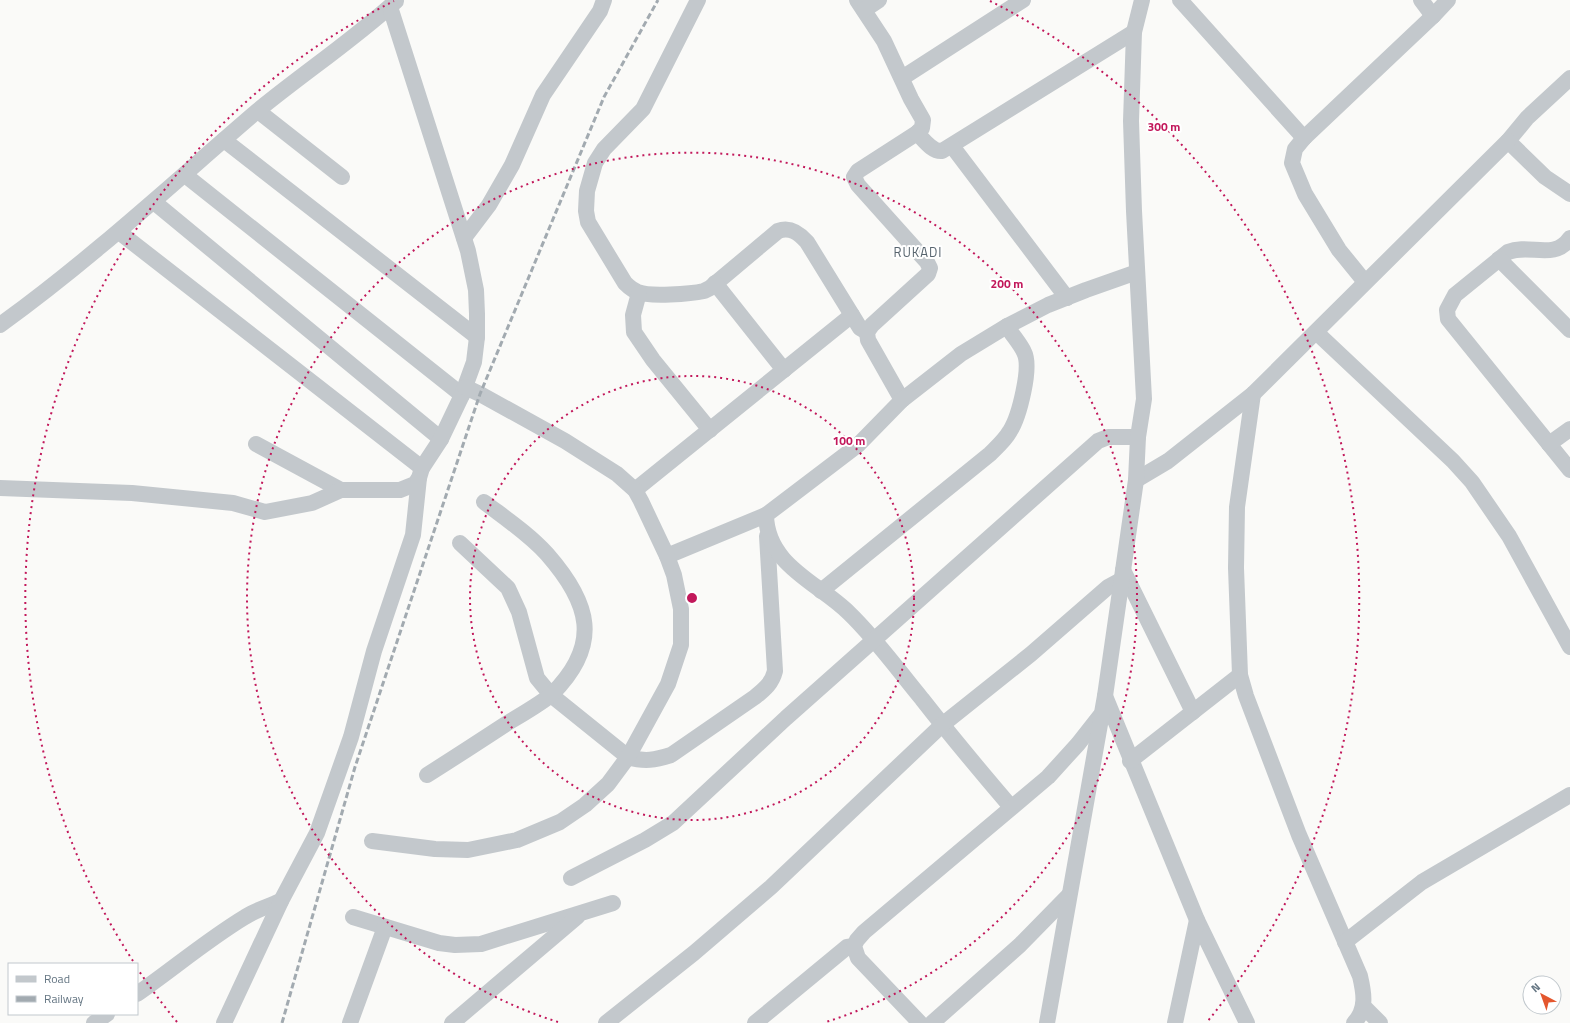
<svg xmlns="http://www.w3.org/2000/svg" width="1570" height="1023" font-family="'Titillium Web',sans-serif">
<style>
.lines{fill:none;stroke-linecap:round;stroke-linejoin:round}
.minor{stroke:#c3c8cc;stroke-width:16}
.rail{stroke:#a2aab0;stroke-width:3;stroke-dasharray:6 3;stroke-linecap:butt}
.ring{fill:none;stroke:#c2185b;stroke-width:2;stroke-dasharray:2 4}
.labels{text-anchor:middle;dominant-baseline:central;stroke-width:4;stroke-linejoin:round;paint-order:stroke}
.quarter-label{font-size:13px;letter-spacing:1px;fill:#57646e;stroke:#fff}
.centre{fill:#c2185b;stroke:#fff;stroke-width:2}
.ring-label{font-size:12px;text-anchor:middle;font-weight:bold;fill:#c2185b;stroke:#fff;stroke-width:4;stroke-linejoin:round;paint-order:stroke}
</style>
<rect width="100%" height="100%" fill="#fafaf8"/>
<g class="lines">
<g class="minor">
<path d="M698,0L643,109L604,149L595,163L587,191L586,211L588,222L625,283C629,287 632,290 638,292C649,297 691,294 704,291L710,288L778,231C790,226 799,233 807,242L860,328L867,332"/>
<path d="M857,0L884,41L911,99L923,120L922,128L917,133L858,171L854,177L858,185L927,262L930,268L928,274L872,325L867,332L868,340L902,400"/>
<path d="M1180,0L1304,138"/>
<path d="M1421,0L1433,16"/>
<path d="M864,10L879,0"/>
<path d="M902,78L1023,0"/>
<path d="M1570,78L1527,118L1508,141L1545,177L1570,194"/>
<path d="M258,111L342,177"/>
<path d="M917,133C924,140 932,152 942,151L1134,32"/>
<path d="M224,140L477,337"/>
<path d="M952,146L1067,298"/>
<path d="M185,175L462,395"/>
<path d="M154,202L441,439"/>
<path d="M119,232L422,468"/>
<path d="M464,238L489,205L512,165L543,95L600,11L604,0"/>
<path d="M1570,238C1554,261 1530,243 1508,252L1455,295L1447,310L1448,319L1570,470"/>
<path d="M1499,259L1570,330"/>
<path d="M1365,282L1339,250L1305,194L1292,163L1295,149L1304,138L1433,16L1448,0"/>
<path d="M715,283L784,370"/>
<path d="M639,293L633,315L634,332L653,360L710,430"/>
<path d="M0,325C90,260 171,185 256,112C302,74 352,41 396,1"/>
<path d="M1316,332L1453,461L1472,482L1509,536L1570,647"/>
<path d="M1253,394L1237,507L1236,568L1240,675L1246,696L1299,835L1360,976C1364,993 1367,1009 1354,1023"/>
<path d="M256,444L341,490"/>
<path d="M1549,444L1570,429"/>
<path d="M1136,480L1168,461L1253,394L1508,141"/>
<path d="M0,488L132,493L233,503L265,512L312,503L341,490H400L415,484L419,478L422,468L441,439L462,395L474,362L477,337V314L476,290L468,251L390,7"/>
<path d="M635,490L852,315"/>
<path d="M460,543L508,588L519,612L537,678L551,695L628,757C645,762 655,760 671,755L755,697C765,689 772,683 775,671L767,536"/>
<path d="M667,556L766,515"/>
<path d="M1123,570L1193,712"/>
<path d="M821,591L990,454C997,447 1005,440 1010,431C1019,417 1032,367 1024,352C1020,343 1012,335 1007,326"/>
<path d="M1105,696L1197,920L1247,1023"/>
<path d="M1130,761L1240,675"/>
<path d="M427,775C454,758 480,741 506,724C519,716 542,703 552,694C602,644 590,603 547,554C529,534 505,518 484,502"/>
<path d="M1011,807C981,772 951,736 922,699C898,670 876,639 849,613C819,583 767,566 766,515L858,445L902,400L961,354L1007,326L1048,305L1086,290L1137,272"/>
<path d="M372,841L435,849L468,850L517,840L560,822L585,805L608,784L628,757L668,684L681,645V609L674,575L667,556L641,501L635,490L617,474L565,441L480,394L465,387"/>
<path d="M571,878L645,840L673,823L786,718L1098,441L1108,437H1138"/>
<path d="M353,917L439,943L455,945L481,944L613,903"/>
<path d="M1345,942L1422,882L1570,795"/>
<path d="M137,994C173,969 207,940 245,917C256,910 269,906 281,901"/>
<path d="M1363,1006L1380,1023"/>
<path d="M94,1023L107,1014"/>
<path d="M224,1023L281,901L317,833L351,737L374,651L413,535L419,478"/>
<path d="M350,1023L385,927"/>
<path d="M452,1023L577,917"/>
<path d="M606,1023L694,953L771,887L942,725L1031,654L1108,587L1121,580"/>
<path d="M755,1023L847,947L854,946"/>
<path d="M920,1023L858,958L854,946L857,940L864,932L1048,777L1078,744L1100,716"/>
<path d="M932,1023L1020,945L1069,895"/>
<path d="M1047,1023L1105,696L1136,480L1138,437L1144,399L1134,211L1131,121L1134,32L1142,0"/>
<path d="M1175,1023L1197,920"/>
</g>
<path class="rail" d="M282,1023L355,767L480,394L604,97L658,0"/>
</g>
<g class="ring">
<circle cx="692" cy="598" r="222"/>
<path d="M558 1022A445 445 0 1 1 826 1022"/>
<path d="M177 1022A667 667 0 0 1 139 971M133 961A667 667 0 0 1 394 1M990 1A667 667 0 0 1 1207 1022"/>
</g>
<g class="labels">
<g class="quarter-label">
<text x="918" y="252">RUKADI</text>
</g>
</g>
<circle cx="692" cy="598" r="6" class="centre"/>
<g class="ring-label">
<text x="1164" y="131">300 m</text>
<text x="1007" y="288">200 m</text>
<text x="849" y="445">100 m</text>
</g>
<rect x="8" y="963" width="130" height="52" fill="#ffffff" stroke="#c1c8cd"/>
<rect x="16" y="976" width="20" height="6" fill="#c3c8cc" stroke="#c1c8cd"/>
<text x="44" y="983" font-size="12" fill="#657683">Road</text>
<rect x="16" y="996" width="20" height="6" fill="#a2aab0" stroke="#c1c8cd"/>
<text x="44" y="1003" font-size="12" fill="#657683">Railway</text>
<g transform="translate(1542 995) rotate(319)"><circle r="19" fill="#ffffff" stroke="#c1c8cd"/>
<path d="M0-3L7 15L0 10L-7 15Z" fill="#e4572e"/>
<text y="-6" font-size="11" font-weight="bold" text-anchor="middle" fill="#657683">N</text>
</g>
</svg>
